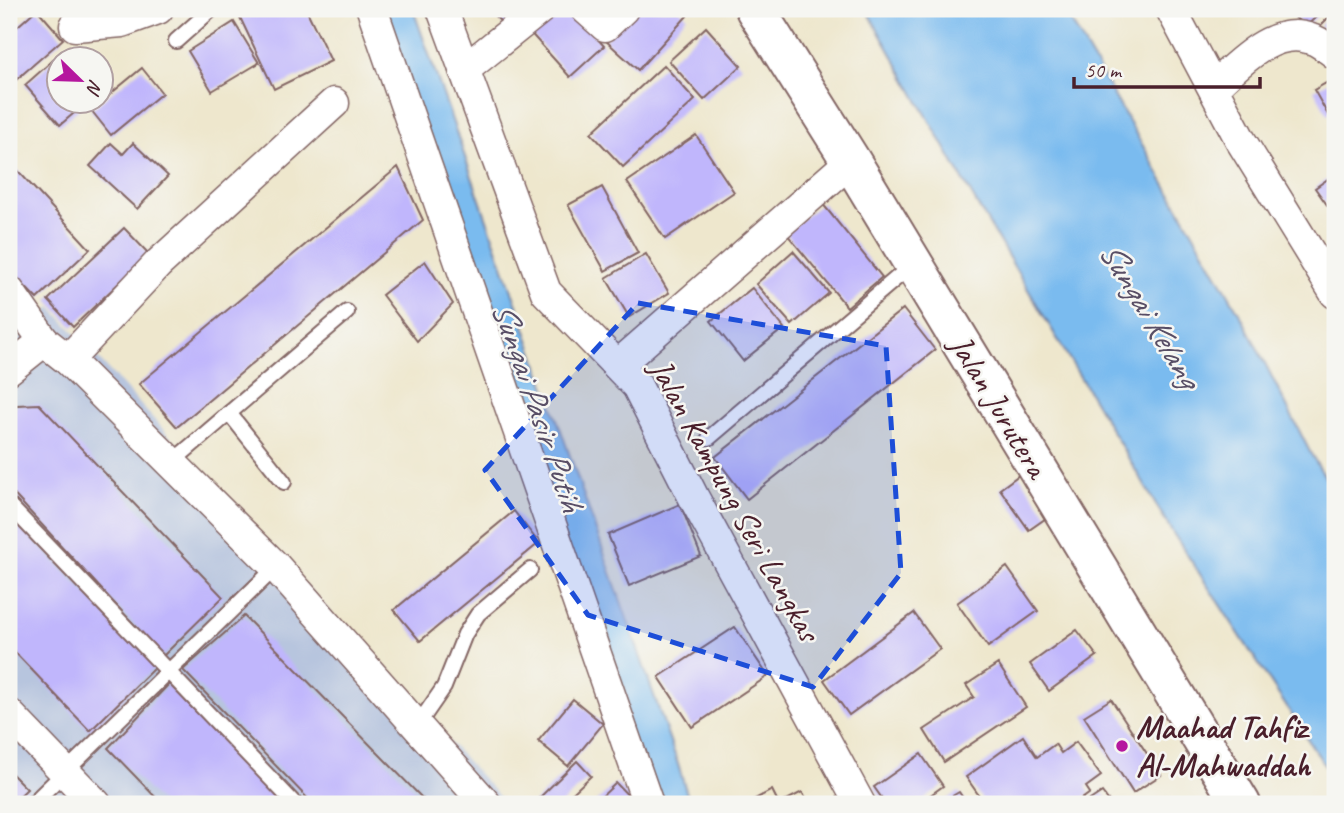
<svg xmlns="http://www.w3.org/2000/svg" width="1344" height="813" font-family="Caveat,sans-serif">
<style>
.industrial{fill:#b7c5de}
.water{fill:#7abbef;stroke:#626d8d;stroke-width:2}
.building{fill:#c0b6fc}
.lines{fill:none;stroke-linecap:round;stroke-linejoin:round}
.lane-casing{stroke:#836564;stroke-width:18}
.street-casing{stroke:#836564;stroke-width:33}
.secondary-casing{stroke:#836564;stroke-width:42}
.lane{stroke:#fff;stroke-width:14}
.street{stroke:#fff;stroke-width:30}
.secondary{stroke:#fff;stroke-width:38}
.marked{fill:#1d4ed8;fill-opacity:0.2;stroke:#1d4ed8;stroke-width:5;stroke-dasharray:14 9;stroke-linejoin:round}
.poi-dot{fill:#b5179e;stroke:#f6f6f2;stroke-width:2.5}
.labels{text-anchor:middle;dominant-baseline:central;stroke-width:5;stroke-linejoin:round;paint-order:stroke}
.street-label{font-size:33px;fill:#4a1f2b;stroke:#f6f6f2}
.poi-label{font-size:33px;font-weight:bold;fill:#4a1f2b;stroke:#f6f6f2;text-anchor:start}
.water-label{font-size:35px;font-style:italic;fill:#584e66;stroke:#f6f6f2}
</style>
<rect width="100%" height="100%" fill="#f6f6f2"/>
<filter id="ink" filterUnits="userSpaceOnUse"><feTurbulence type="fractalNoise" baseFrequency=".0143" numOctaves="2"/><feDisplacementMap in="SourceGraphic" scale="14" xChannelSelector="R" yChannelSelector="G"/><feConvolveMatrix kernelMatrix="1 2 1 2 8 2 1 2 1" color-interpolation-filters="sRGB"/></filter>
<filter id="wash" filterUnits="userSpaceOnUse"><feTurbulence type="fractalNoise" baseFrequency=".00686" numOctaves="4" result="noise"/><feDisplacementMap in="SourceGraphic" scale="28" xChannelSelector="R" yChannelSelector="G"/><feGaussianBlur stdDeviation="1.57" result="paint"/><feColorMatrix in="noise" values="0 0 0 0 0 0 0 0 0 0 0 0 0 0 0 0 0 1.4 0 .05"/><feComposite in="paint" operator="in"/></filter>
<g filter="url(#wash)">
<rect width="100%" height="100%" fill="#eee7cd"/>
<path class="industrial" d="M51,307L506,804H9V348Z"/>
<g class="water">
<path d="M376,9H413L677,761L690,804H652Z"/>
<path d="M866,9H1064L1241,316L1311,454L1335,493V781L1173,533L977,204Z"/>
</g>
<g id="blocks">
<g class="building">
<path d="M37,9L63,39L9,86V34Z"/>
<path d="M236,9H306L331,61L274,89Z"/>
<path d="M488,9H530L509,30Z"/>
<path d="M551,9H571L604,46L570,77L528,30Z"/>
<path d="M633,9H679L687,16L638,70L605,40Z"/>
<path d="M1291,9H1325L1305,27L1289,11Z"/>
<path d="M1335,11V42L1320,26Z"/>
<path d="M234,22L259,63L212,91L188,51Z"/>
<path d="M706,27L741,66L704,100L669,61Z"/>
<path d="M69,46L80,60H60V102H87L60,125L25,85Z"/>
<path d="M664,65L695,100L623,167L591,133Z"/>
<path d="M142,68L162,93L111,135L91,110Z"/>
<path d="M1335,78V111L1328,115L1314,90Z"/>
<path d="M696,135L734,192L665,239L627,182Z"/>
<path d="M111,143L123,154L133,143L168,176L137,209L90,166Z"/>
<path d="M9,161L90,249L37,299L9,270Z"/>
<path d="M398,167L423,220L177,427L139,384Z"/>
<path d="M1335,174V216L1315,188Z"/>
<path d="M602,187L638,253L605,271L568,205Z"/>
<path d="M822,203L882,277L847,307L786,233Z"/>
<path d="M124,228L149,254L73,327L48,300Z"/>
<path d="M793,251L829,293L792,325L756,284Z"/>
<path d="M646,254L669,293L629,317L606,278Z"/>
<path d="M425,261L453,304L417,341L382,295Z"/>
<path d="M752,288L784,328L743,361L711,321Z"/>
<path d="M903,309L935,350L747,499L715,457Z"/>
<path d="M39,404L223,597L163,656L9,489V413L17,405Z"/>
<path d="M1019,475L1049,516L1029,530L1000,489Z"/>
<path d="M680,504L701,556L629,586L608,535Z"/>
<path d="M514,511L539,543L420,641L394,610Z"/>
<path d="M9,515L156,666L90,731L9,646Z"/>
<path d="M1007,567L1038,611L988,647L957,603Z"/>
<path d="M914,613L940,649L849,715L824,680Z"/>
<path d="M244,616L428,804H313L183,670Z"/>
<path d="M735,627L768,676L692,727L659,677Z"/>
<path d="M1077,630L1097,656L1049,691L1030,664Z"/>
<path d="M998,664L1026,707L944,762L924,730L974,697L966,685Z"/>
<path d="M169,684L286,804H162L108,748Z"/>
<path d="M573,699L603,724L568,766L538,741Z"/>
<path d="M1111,699L1161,775L1133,793L1084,716Z"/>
<path d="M1023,736L1037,757L1055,744L1061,753L1076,742L1101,776L1086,787L1090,793L1075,804H985L966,777Z"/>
<path d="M921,754L943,786L918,804H886L874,787Z"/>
<path d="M577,761L591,776L561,804H535L534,803Z"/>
<path d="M9,771L27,789L11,804H9Z"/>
<path d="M616,783L636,804H594Z"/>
<path d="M772,790L779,804H746Z"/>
<path d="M802,792L809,804H779Z"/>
<path d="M959,792L967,804H939Z"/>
<path d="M1102,792L1111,804H1084Z"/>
</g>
</g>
</g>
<g filter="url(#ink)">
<use href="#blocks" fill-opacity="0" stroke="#836564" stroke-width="2"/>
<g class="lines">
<defs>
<g id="lane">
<path d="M176,41L212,9"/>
<path d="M229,413L284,482"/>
<path d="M709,438L913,264"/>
<path d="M171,463L347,312"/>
<path d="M9,505L295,804"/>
<path d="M417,726L444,687L465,634L478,614L530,570"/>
<path d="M32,804L276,567"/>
</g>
<g id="street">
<path d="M372,9L648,804"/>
<path d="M442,9L546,292L637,386L694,498L860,804"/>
<path d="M586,9L605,26L623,9"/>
<path d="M1171,9L1241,141L1335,293"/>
<path d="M75,26L122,22L158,9"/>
<path d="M464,70L540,9"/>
<path d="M1213,87C1238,65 1273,25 1311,39C1319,41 1327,48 1334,53"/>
<path d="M9,291L44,341"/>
<path d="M68,360L158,264L334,103"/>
<path d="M618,365L851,161"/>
<path d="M9,369L44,341L68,360L276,567L486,804"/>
<path d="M9,714L96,804"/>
</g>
<path id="secondary" d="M755,9L851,161L1241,804"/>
</defs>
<use href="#lane" class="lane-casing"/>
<use href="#street" class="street-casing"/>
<use href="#secondary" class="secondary-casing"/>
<use href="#lane" class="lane"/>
<use href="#street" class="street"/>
<use href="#secondary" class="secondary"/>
</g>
</g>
<path class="marked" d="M638,303L886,346L901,573L813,687L588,615L485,470Z"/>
<circle class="poi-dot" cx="1122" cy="746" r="7"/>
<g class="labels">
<g class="street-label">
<text transform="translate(999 406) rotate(59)">Jalan Jurutera</text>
<text transform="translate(735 500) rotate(61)">Jalan Kampung Seri Langkas</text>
</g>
<g class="poi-label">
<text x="1136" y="727">Maahad Tahfiz<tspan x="1136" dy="38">Al-Mahwaddah</tspan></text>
</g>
<g class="water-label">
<text transform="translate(1150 314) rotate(59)">Sungai Kelang</text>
<text transform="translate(538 406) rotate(71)">Sungai Pasir Putih</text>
</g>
</g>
<rect width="1344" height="813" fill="none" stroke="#f6f6f2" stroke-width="35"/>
<g transform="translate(80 80) rotate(113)"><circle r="33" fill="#f6f6f2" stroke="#b1a0a2" stroke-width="2"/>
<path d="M0-5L12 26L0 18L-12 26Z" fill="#b5179e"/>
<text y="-10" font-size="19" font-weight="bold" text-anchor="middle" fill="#4a1f2b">N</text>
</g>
<path d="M1074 77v10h186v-10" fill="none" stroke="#4a1f2b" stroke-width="3.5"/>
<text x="1085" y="77" font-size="21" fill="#4a1f2b" stroke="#f6f6f2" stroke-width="5" paint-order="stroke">50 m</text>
</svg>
